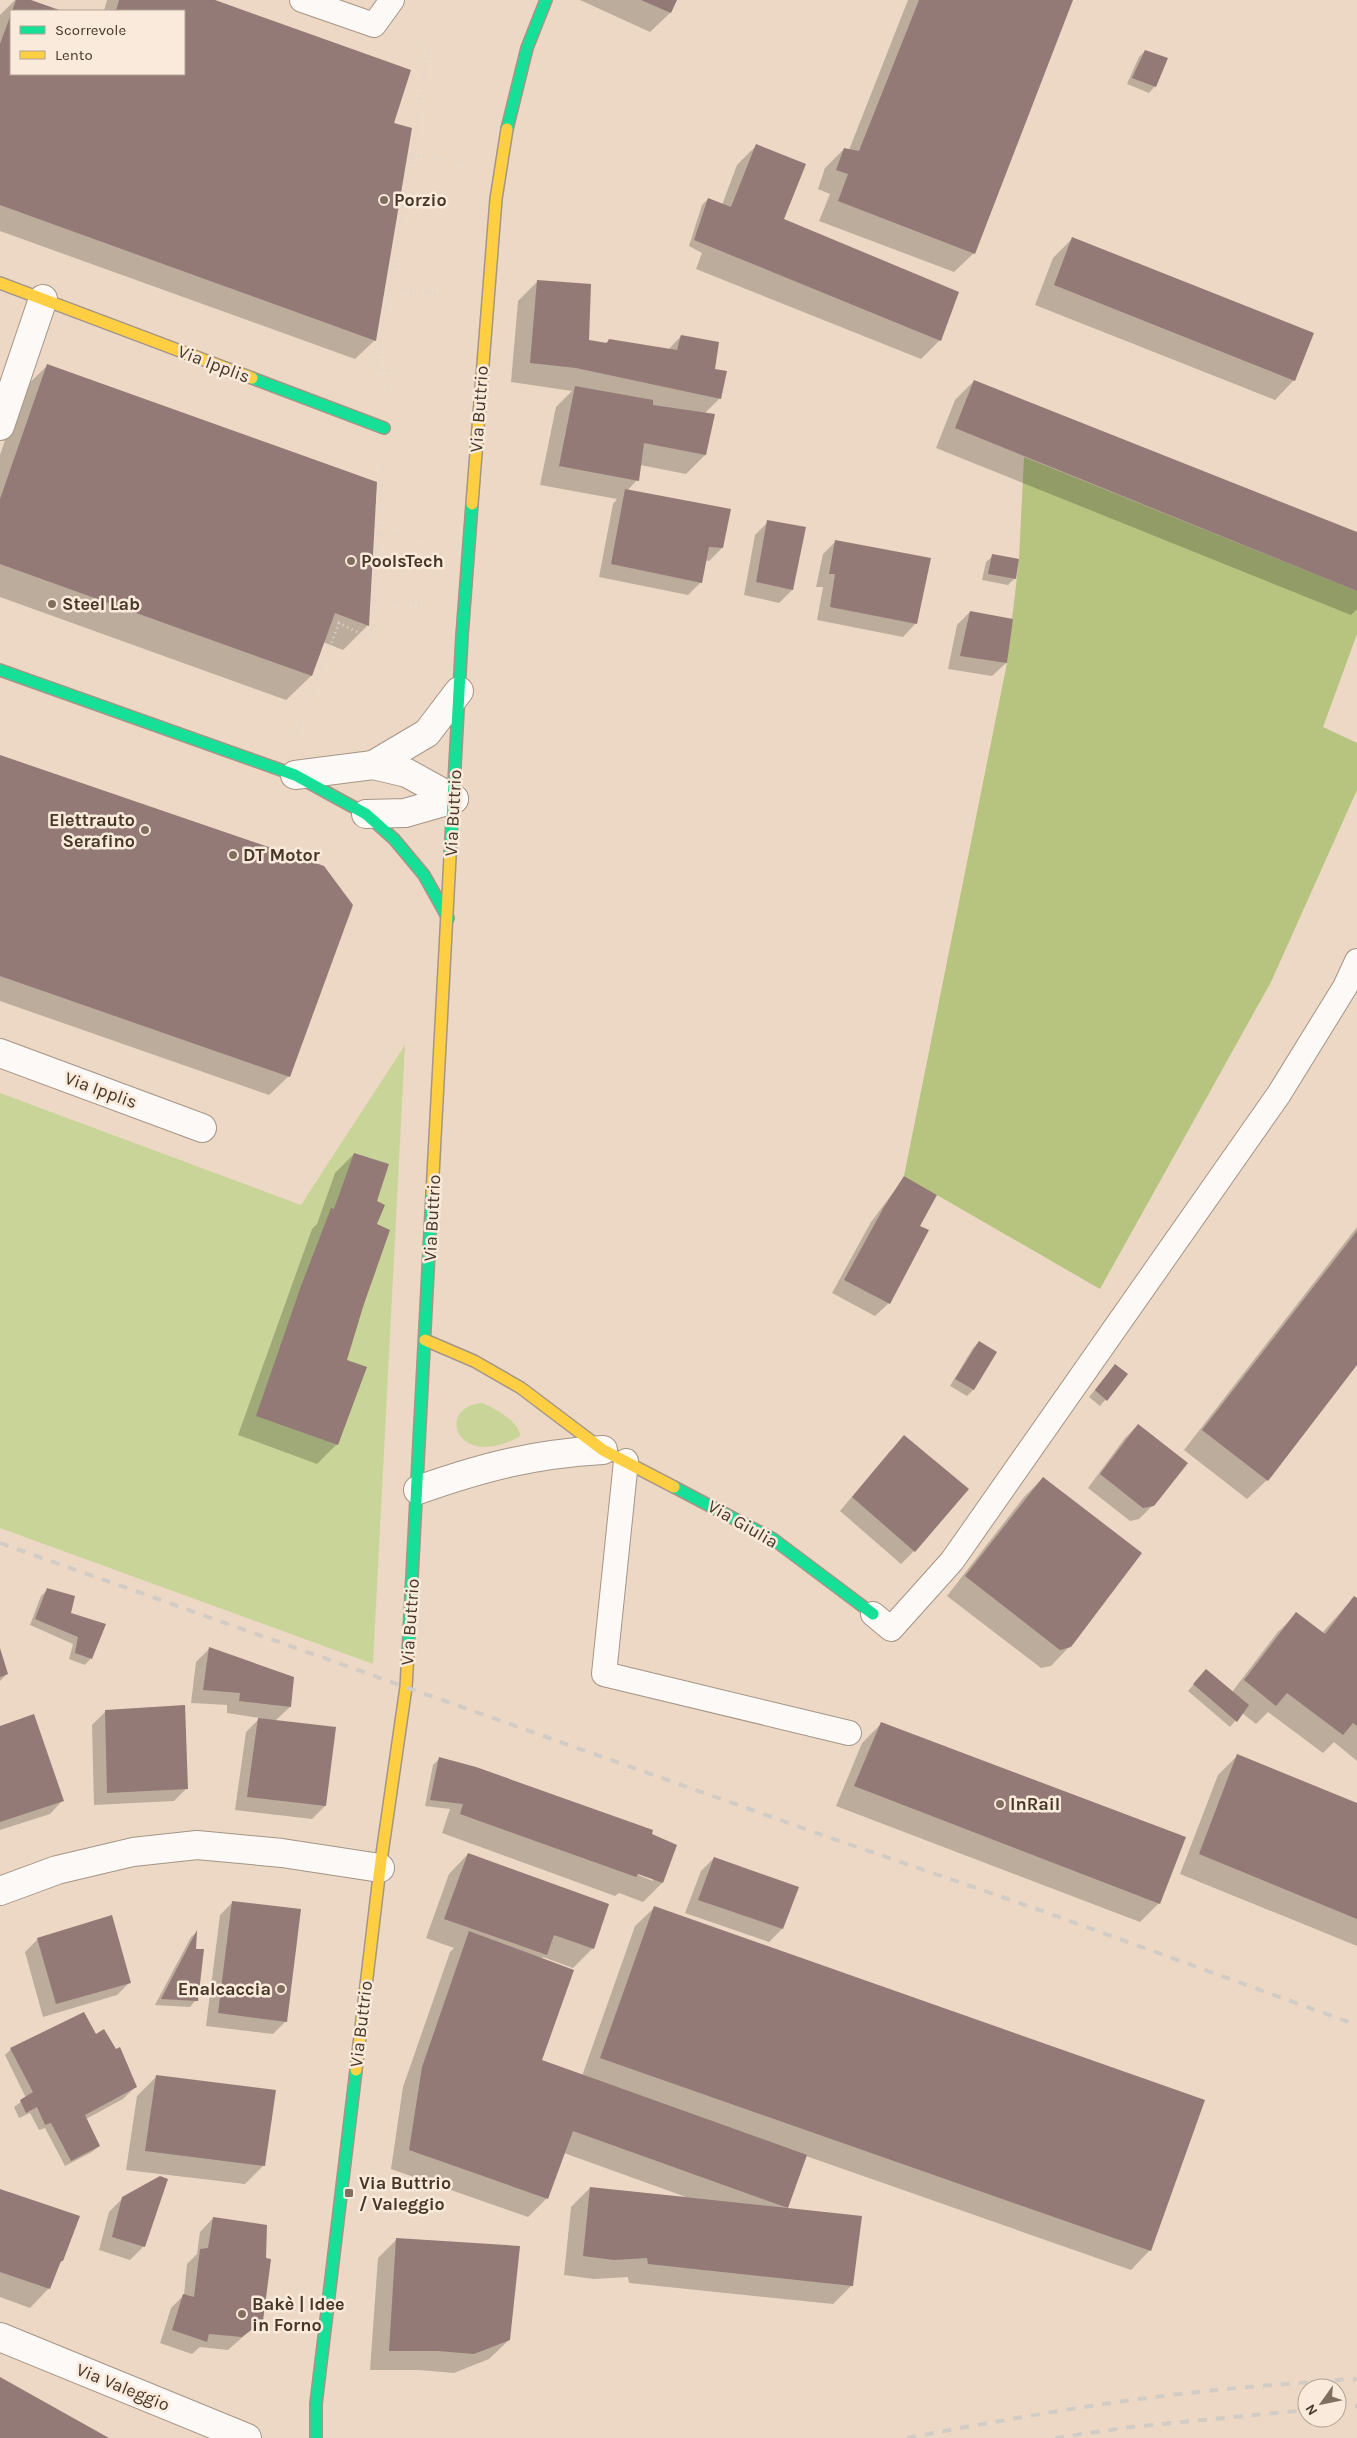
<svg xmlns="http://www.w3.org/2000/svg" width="1357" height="2438" font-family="Karla,sans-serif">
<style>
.green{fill:#c9d598}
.forest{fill:#b6c480}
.shadow{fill:#0003;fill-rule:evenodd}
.building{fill:#937a76}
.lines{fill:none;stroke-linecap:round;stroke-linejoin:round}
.lane-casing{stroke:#a49586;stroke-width:26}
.street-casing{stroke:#a49586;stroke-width:30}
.fast-casing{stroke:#a49586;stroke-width:14}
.slow-casing{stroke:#a49586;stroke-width:14}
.path{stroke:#ded6d0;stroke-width:3;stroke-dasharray:1 4;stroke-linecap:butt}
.lane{stroke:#fcf9f6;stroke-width:24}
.street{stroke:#fcf9f6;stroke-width:28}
.fast{stroke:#16e098;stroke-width:11}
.slow{stroke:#ffcf43;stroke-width:11}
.rail{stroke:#d2ccc6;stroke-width:4;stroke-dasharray:9 9;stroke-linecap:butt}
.poi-dot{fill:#806f5f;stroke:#f9eadb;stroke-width:2}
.labels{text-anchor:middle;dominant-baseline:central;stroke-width:5;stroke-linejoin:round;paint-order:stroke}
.poi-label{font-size:18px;font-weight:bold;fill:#463728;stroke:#f9eadb;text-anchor:start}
.street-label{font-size:18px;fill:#463728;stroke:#f9eadb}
</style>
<rect width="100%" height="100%" fill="#ecd8c4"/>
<g class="green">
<path d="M405,1045L373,1664L0,1528V1093L301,1205Z"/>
<path d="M482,1403C495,1408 517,1421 520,1434L519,1437C456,1471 435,1407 482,1403Z"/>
</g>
<path class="forest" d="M1024,457L1357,591V634L1323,727L1357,743V790L1271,982L1100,1289L904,1176L1007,663L1019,559Z"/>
<g class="shadow">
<path d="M15,0H27L59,11H11V74H184V11H104L107,0H211L392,124L375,340L355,359L0,231V15Z"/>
<path d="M580,0H676L670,13L650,32Z"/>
<path d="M908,0H1072L974,253L954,272L819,221L830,194L818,189L825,168L844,149L849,150Z"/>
<path d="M1145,51L1155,86L1149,93L1127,84L1139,57Z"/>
<path d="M757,145L782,219L940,340L921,359L696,269L702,253L689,246L702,205L708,199L722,205L737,165Z"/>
<path d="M1072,239L1294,380L1275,400L1035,305L1053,258Z"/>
<path d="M537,282L587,341L605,344L609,340L668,350L681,336L714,370L720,398L704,414L705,455L686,474L640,465L637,480L627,491L722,548L709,561L705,560L701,582L688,595L599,577L613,504L617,499L540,485L556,407L572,391L511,382L518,301Z"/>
<path d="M47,366L368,625L343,650L323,642L311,676L286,700L0,597V455L22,390Z"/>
<path d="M974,381L1357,533V609L1351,615L936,448L955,400Z"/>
<path d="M768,522L792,590L779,603L744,595L755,535Z"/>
<path d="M836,541L916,623L903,637L817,620L823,587H816L823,554Z"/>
<path d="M993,556L1015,578L1008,585L982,580L986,562Z"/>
<path d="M970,612L1006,663L992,676L948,669L957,625Z"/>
<path d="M0,756L289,1076L269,1095L0,1001Z"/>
<path d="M354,1154L375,1202L376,1225L361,1307L346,1360L365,1368L336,1445L317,1464L238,1435L312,1229L317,1224L335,1173Z"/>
<path d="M904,1178L919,1225L889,1303L875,1316L832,1293L871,1222Z"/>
<path d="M1357,1227V1363L1267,1480L1247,1499L1184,1450Z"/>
<path d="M979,1342L995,1353L973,1390L967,1396L950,1386L973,1348Z"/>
<path d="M1115,1365L1127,1374L1100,1406L1089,1397Z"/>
<path d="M1138,1425L1153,1505L1139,1519L1130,1521L1088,1488L1125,1438Z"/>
<path d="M891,1450L914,1551L901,1564L840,1511Z"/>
<path d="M1043,1478L1070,1646L1051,1666L1041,1668L947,1596L1024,1497Z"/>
<path d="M47,1590L69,1614L91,1658L85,1665L69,1659L73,1644L30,1625L41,1596Z"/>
<path d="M1354,1597L1357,1600V1761L1334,1742L1323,1753L1268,1712L1256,1724L1242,1713L1230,1727L1188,1691L1200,1677L1232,1692L1277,1633L1297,1613L1322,1633Z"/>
<path d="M209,1649L290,1707L275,1721L325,1806L312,1819L235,1810L246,1732L260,1718L227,1713V1705L191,1703L196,1662Z"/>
<path d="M0,1651L7,1674L0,1681Z"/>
<path d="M106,1711L187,1788L174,1801L94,1805L92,1725Z"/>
<path d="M881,1724L1159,1903L1140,1922L836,1806L862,1743Z"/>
<path d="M0,1727L63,1800L50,1814L0,1830Z"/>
<path d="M1237,1756L1357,1805V1946L1180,1874L1218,1775Z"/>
<path d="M440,1758L676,1846L662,1883L643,1902L619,1893L615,1896L442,1833L450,1809L425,1806L433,1765ZM632,1870L653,1878V1881L631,1872Z"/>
<path d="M468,1854L593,1948L573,1968L543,1957L541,1959L540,2061L582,2076L635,1926L655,1907L1150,2250L1131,2270L806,2156L785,2209L852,2285L833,2304L629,2283L628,2277L594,2279L564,2275L571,2207L590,2188L686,2197L564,2153L547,2198L528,2217L391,2169L403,2087L450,1952L454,1948L426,1938L449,1874Z"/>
<path d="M714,1858L782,1929L769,1942L685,1913L701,1871Z"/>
<path d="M233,1902L286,2021L273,2034L206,2026L220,1915Z"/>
<path d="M196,1933V2000L190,2007L155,2005L191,1937Z"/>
<path d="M38,1939L130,1982L117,1995L43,2017L25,1952Z"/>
<path d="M96,2035L136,2086L123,2099L86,2119L99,2146L92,2152L65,2166L45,2128L39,2130L30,2113L19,2118L14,2107L26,2098L5,2055L11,2049Z"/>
<path d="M156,2077L264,2165L245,2184L126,2170L137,2096Z"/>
<path d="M166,2179L143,2247L130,2260L99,2250L109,2212L123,2198Z"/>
<path d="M0,2190L62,2261L57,2266L49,2288L30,2308L0,2297Z"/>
<path d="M213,2218L262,2320L228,2350L200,2347L192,2354L160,2343L171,2308L184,2295L187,2264L197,2254L200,2232Z"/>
<path d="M397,2239L509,2340L489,2359L454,2373L419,2370H370L378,2258Z"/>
</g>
<g class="building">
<path d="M16,0H31L62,11H12Z"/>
<path d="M119,0H215L411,70L394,123L412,128L376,341L0,205V44L11,14V74H184V11H116Z"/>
<path d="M641,0H677L671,13Z"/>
<path d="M919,0H1073L975,254L838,201L848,174L836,170L844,148L859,151Z"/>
<path d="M1145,50L1168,58L1156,87L1132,78Z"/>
<path d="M756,144L806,164L784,219L959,292L941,341L694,240L708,198L731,207Z"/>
<path d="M1072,237L1314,333L1295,381L1054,285Z"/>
<path d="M537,280L591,284L589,340L607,343L609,339L677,350L681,335L719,342L715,369L727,371L721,399L576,368L530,363Z"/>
<path d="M47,364L377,482L369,626L335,613L312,676L0,564V499Z"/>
<path d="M974,380L1357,532V591L955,428Z"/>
<path d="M575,386L653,400V405L715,414L706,455L644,443L639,481L559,466Z"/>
<path d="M625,489L731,509L723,548L709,547L702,583L611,564Z"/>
<path d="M767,520L806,527L793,590L756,582Z"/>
<path d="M835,540L931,558L917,624L830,607L835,574H829Z"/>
<path d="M992,554L1019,559L1016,579L988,574Z"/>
<path d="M970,611L1013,619L1007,663L960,656Z"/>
<path d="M0,755L324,866L353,905L290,1077L0,976Z"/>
<path d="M354,1153L389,1164L377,1201L385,1205L377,1224L390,1230L363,1307L347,1360L367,1367L338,1445L256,1416L301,1286L331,1208L334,1209Z"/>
<path d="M904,1176L937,1195L920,1226L929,1230L890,1304L844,1280L884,1207Z"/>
<path d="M1357,1231V1365L1268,1481L1202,1430Z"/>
<path d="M979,1341L997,1352L974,1390L955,1379Z"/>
<path d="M1115,1364L1128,1374L1107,1401L1095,1390Z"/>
<path d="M1138,1424L1188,1463L1154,1506L1143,1508L1100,1474Z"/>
<path d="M904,1435L969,1489L915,1552L852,1497Z"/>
<path d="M1043,1477L1142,1553L1071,1647L1060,1650L965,1576Z"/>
<path d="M47,1588L75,1596L71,1613L106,1624L92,1659L75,1653L78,1637L35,1619Z"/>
<path d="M1354,1596L1357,1598V1726L1353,1723L1343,1735L1287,1693L1276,1706L1244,1680L1296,1612L1325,1634Z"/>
<path d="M209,1647L294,1677L291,1707L239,1701L240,1693L203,1690Z"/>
<path d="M0,1648L8,1674L0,1677Z"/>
<path d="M1206,1669L1249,1705L1237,1722L1193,1684Z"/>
<path d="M185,1705L188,1789L107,1793L105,1710Z"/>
<path d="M34,1714L64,1801L0,1822V1726Z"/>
<path d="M258,1718L336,1727L326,1806L247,1797Z"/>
<path d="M881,1722L1186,1837L1160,1904L854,1786Z"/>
<path d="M1237,1754L1357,1803V1919L1199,1854Z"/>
<path d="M439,1757L476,1767L653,1830L652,1834L677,1845L663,1883L638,1874L636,1877L460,1814L463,1804L430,1800Z"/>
<path d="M468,1853L609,1904L594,1949L554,1935L547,1955L444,1919Z"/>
<path d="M714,1857L799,1887L783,1929L698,1900Z"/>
<path d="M232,1901L301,1909L287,2022L218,2013Z"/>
<path d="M654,1906L1205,2100L1151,2251L600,2058Z"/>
<path d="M112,1915L131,1983L56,2004L37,1938Z"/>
<path d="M197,1930L196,1949H204L198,2001L161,1999Z"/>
<path d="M469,1931L574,1970L542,2060L807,2155L788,2208L862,2216L853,2286L648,2264L647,2258L614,2260L583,2256L590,2187L788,2208L573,2131L548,2199L409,2150L422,2067Z"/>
<path d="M84,2012L96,2034L104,2029L116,2049L120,2047L137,2087L85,2115L100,2146L71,2161L51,2123L45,2125L37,2107L26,2113L20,2100L33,2092L10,2048Z"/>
<path d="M156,2075L276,2090L265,2166L145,2151Z"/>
<path d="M160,2176L168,2179L145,2247L112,2237L122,2197Z"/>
<path d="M0,2189L80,2216L63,2261H61L50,2289L0,2272Z"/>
<path d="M213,2217L267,2225L266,2258L271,2259L263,2321L242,2337L209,2334L207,2342L172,2330L183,2294L194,2297L200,2249L208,2248Z"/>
<path d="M396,2238L520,2246L510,2340L474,2354L438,2351H389Z"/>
<path d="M0,2377L109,2438H0Z"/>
</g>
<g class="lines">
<defs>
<g id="lane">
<path d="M302,0L374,25L392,0"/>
<path d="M626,1461L604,1674L849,1733"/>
<path d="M873,1614L891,1629L952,1561L1279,1094L1345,987L1357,961"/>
</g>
<g id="street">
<path d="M0,426L43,299"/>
<path d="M373,765L427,733L459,691"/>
<path d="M295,775L373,765L407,773L454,799"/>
<path d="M366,814L405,813L454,799"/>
<path d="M0,1053L202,1128"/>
<path d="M418,1490C483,1467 533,1454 603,1450"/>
<path d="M0,1891L57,1870L133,1852L197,1845L282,1853L380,1868"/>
<path d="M0,2337L247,2438"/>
</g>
<g id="fast">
<path d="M507,129L527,48L546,0"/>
<path d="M252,378L384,428"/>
<path d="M0,670L295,775L366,814L394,839L424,875L448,918"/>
<path d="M450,857L462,636L472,504"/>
<path d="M674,1487L773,1539L873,1614"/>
<path d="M408,1653L432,1194"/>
<path d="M316,2438V2404L356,2070"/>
</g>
<g id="slow">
<path d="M0,283L252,378"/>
<path d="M472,504L496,199L507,129"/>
<path d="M432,1194L450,857"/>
<path d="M425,1340L474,1361L521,1388L603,1450L674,1487"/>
<path d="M356,2070L380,1868L406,1687L408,1653"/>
</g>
</defs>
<use href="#lane" class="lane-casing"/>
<use href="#street" class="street-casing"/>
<use href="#fast" class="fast-casing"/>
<use href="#slow" class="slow-casing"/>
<g class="path">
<path d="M413,154L464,162"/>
<path d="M390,287L447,296"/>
<path d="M387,391L388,371L376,368L417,127L428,47L407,39"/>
<path d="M377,534L429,537"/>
<path d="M373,599L425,603"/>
<path d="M296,736L339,623L371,639L382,464"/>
</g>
<use href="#lane" class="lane"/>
<use href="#street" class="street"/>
<use href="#fast" class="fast"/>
<use href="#slow" class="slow"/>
<g class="rail">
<path d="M0,1543L828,1837L1034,1908L1357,2025"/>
<path d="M1337,2408L1357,2406"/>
<path d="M907,2438C1028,2415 1150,2394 1274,2385C1301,2383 1329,2380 1357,2379"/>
<path d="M1055,2438L1130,2427L1307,2410"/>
</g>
</g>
<g class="poi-dot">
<circle cx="384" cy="200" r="5"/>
<circle cx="351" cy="561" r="5"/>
<circle cx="52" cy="604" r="5"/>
<circle cx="145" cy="830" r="5"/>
<circle cx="233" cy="855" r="5"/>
<circle cx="1000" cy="1804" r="5"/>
<circle cx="281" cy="1989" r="5"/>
<rect x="344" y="2188" width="10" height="10" rx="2.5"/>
<circle cx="242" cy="2314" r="5"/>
</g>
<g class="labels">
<g class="poi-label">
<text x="394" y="200">Porzio</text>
<text x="361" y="561">PoolsTech</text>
<text x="62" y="604">Steel Lab</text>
<text x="135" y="820" text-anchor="end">Elettrauto<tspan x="135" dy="21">Serafino</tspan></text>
<text x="243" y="855">DT Motor</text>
<text x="1010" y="1804">InRail</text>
<text x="271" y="1989" text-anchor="end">Enalcaccia</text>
<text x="359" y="2183">Via Buttrio<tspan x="359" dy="21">/ Valeggio</tspan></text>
<text x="252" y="2304">Bakè | Idee<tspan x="252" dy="21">in Forno</tspan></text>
</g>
<g class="street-label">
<text transform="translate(214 364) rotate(21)">Via Ipplis</text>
<text transform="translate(479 409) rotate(-86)">Via Buttrio</text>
<text transform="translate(453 813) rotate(-87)">Via Buttrio</text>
<text transform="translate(101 1090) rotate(20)">Via Ipplis</text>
<text transform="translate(432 1218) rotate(-87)">Via Buttrio</text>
<text transform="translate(743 1524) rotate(30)">Via Giulia</text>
<text transform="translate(410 1622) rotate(-86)">Via Buttrio</text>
<text transform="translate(361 2024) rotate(-83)">Via Buttrio</text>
<text transform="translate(123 2387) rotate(22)">Via Valeggio</text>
</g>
</g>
<rect x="10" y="10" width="175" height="65" fill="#f9eadb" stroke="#b1a293"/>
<rect x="20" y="26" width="25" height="8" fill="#16e098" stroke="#b1a293"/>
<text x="55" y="35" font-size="15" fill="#463728">Scorrevole</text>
<rect x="20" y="51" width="25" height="8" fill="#ffcf43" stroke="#b1a293"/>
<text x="55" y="60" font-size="15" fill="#463728">Lento</text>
<g transform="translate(1322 2403) rotate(237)"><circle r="24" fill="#f9eadb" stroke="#b1a293"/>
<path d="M0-4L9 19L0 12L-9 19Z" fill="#806f5f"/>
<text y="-8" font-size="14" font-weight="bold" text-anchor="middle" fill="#463728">N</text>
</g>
</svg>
